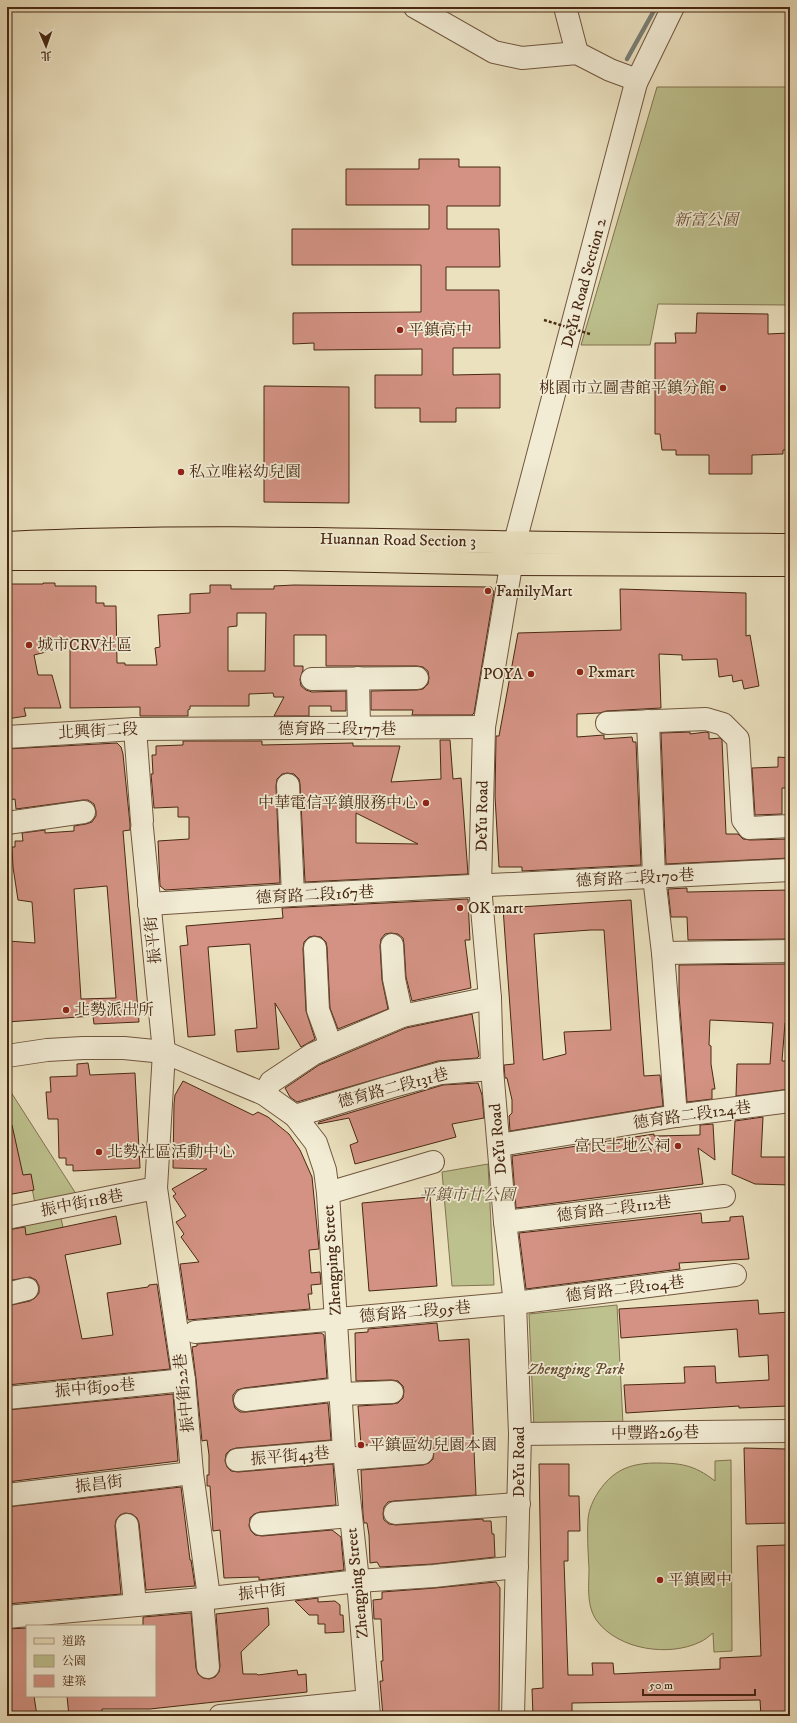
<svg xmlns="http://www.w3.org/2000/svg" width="797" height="1723" font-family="'IM FELL DW Pica','Noto Serif TC',serif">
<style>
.green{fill:#bdc18e;stroke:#827450}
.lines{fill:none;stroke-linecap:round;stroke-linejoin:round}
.stream{stroke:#7a8078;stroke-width:4.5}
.building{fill:#d39283;stroke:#482813;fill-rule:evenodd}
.minor-casing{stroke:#71563e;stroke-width:24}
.major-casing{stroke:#482813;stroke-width:24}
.minor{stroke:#f2ecd5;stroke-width:22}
.major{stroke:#ebe1bf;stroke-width:22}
.path-bridge{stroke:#482813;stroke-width:2.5;stroke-dasharray:3 2;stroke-linecap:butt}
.poi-dot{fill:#8f2418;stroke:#f2ecd5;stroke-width:1.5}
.labels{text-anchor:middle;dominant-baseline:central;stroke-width:3.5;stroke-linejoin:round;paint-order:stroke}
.park-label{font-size:16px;font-style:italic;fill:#654e32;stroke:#f2ecd5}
.street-label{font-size:16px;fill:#482813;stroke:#f2ecd5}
.poi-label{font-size:16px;fill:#482813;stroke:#f2ecd5;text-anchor:start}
</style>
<rect width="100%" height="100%" fill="#ebe1bf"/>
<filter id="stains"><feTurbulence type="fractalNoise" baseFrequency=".005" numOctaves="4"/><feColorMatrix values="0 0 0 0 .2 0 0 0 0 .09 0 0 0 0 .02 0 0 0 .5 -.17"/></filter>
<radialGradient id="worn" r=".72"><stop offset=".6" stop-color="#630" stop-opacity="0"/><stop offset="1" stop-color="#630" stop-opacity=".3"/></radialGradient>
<g class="green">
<path d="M657,87H790V305L658,304L650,345H581Z"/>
<path d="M7,1086L80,1200L36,1209L32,1188L21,1190L7,1121Z"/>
<path d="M488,1164L494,1285L452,1286L442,1172Z"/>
<path d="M59,1209L64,1232L23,1241L9,1219Z"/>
<path d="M617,1305L623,1424L534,1429L529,1314Z"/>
<path d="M731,1460L732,1651L714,1652L713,1633C709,1636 705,1640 700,1642C669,1657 619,1650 597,1621C586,1606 589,1586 589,1568C588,1552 587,1535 588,1519C589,1509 593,1500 599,1491C613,1471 628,1464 653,1463C680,1463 693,1464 715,1481V1461Z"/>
</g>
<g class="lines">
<path class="stream" d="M627,59L656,7"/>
</g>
<g class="building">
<path d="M419,159H459V167H500V206H447V229H499L500,267H446V290H499L500,348H453V375L500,374V408H456V422H420V408H375V375H422V349L314,350V343L293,344V313L421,312V265H292V229H429V205H346V169H419Z"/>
<path d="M697,313L768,314V334L789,333L790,450H783V454L752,455V474H709V455H676V450H662L660,434H655V343H676L675,333H696Z"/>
<path d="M264,386L349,387V503L264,502Z"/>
<path d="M43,583H55V586H96V603H104V606H116L117,663H125V665H157L155,648L160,647L158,615L190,613V594L210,593V585H231V589H274V586L294,585L491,587L494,592L474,713L472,715H412L413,710H371V691L417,690L423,689L428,684L429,678L428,671L423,667L417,666H326V635H294V666H303V670L300,679L301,686L306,690L312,692L346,691V711H331V706H309V716H274L284,697H274L273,693L249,694V706H190V709L188,710V716H140V707L70,708V642H43L46,652L34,655L38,675H52L61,708H24L26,716L7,719V584H43ZM237,613H266L265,671H228V627L237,626Z"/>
<path d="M620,589L746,593V636L750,635L759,686L744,689L742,680L733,682L732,675L719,677L717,659L682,660V655L659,654L661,708L606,711L600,713L577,714V737L604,735V739L632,737L633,742H636L641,865L522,871V867H499L495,796L496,736H499L518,633L621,630Z"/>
<path d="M690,732V734L706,732L709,733V739L720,738L722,740L726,834H738L743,839L750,840L790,839V858L666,864L661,733Z"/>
<path d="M440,740H450L453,779L461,778L468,874L305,882L300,784L299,779L294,774L287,773L282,774L277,779L276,786L280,883L165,890L160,886L158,841L189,839V817H178V807L154,808L151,774H153L152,755H156V746L183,745V741H262V745L353,743V746H400L391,782L441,779ZM356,813L418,844L356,843Z"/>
<path d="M117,743L121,747L123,754L130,824V830L123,831L139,1022L94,1024L93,1016L7,1022V983H9L8,941L35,943L32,902L18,900L13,867L12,847H15V841H23L22,833L45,830V833L74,831V826L86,824L92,822L96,816V811L94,804L88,800H83L16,809L15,799L9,800L7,749ZM107,886L116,998L81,999L74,889Z"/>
<path d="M778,757L790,758V788H782V814L755,815L752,768L778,767Z"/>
<path d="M687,888V892L790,890V939L688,940L687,917H671L668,889Z"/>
<path d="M468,899L470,940H465L471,988L412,1001L406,977L404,944L403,938L398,934L391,933L385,934L381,939L380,946L382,980L388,1009L338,1029L330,1008L327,947L326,942L321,937L314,936L309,937L304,942L303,949L306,1011L315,1039L301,1047L275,1003L279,1049L237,1052L235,1030L257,1028L250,944L208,947L215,1035L188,1037L180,946L188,945L186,926L283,918L282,908Z"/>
<path d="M631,900L644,1076L660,1075L663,1106L510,1131L509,1116L512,1113V1100L507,1078H505L504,1065L514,1064L503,908ZM591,930H604L611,1030L564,1032L566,1054L543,1060L534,934Z"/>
<path d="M790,964V994H788L787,1023H785L782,1061H790V1089L736,1096L737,1064H770L773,1023L710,1020L709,1045L711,1046V1064L715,1089H712V1099L687,1102L679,995V965Z"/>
<path d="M472,1014L479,1056L477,1058L438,1061L297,1102L290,1097L285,1088L319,1065L406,1028Z"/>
<path d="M88,1063L90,1075L135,1073L140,1168L73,1171V1165H66V1158H59L58,1119H48L46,1092H51L50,1077L77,1076V1064Z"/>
<path d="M183,1081L253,1115L258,1112L268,1117L289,1134L300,1150L312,1177L318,1238L319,1249L309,1250L311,1273L320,1272L321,1284L311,1285L312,1294H308L310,1309L188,1320L180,1264L199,1262L181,1237L184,1234L176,1222L186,1216L173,1196L176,1194L172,1189L207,1169L173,1168L174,1104L175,1095Z"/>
<path d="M478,1083L482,1095L484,1118L452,1124L456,1137L355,1164L350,1145L358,1142L349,1118L318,1124L319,1122L443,1085Z"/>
<path d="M763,1117L761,1157H790V1185L755,1184L732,1174L735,1121Z"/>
<path d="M713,1124L715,1160L698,1148L703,1184L516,1208L512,1156L654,1134V1136L700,1135V1125Z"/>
<path d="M7,1125H12L23,1175L31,1174L34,1190L7,1195Z"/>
<path d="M430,1197L437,1286L369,1291L362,1203Z"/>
<path d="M701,1213L702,1223L730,1221V1217L743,1216L749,1259L679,1263L680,1269L526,1289L519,1233Z"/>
<path d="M116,1216L121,1244L65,1255L82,1339L113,1335L107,1293L148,1287L149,1285L157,1284L170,1369L7,1385V1306L30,1301L35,1298L39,1293V1286L36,1280L30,1277L7,1281V1230L25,1227L26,1235Z"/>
<path d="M758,1300L759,1314L790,1312V1361L786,1362L788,1406L739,1408V1406L626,1413L624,1385L685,1383L684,1367L715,1366L716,1383L769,1380L768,1355L739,1357L737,1329L621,1338L619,1309Z"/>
<path d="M437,1323L439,1341L469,1339L476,1495L394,1501L388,1502L384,1507L383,1514L384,1520L389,1524L396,1525L483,1519V1521H491L492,1534H494L495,1557L433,1564L380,1567L377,1562L370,1563L369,1535L367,1523H364L363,1514L361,1470L423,1465L429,1463L433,1459L434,1452L432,1446L427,1442L421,1441L361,1445L358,1406L392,1404L398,1403L403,1398L404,1391L403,1386L398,1381L392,1380L356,1381L355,1333L368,1332V1329Z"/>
<path d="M321,1333L324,1335L327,1378L244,1388L237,1390L233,1395V1401L235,1408L240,1412H246L328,1403L331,1440L236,1448L230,1450L226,1454L225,1461L227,1467L231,1471L238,1472L333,1464L336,1505L260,1512L254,1514L250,1518L249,1526L251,1531L255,1535L262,1536L332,1530L341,1537L344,1570L259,1580V1577L224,1578L220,1530L213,1531L210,1486H207V1475H209V1455L207,1440L202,1441L196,1379L192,1347L197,1346V1344Z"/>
<path d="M173,1394L178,1461L7,1482V1410Z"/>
<path d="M744,1448L786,1449V1476H790V1523L746,1524Z"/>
<path d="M539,1464H569V1496H579L580,1531H568V1561H564L568,1675H593L592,1663H613L614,1674L720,1669V1658L761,1656L757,1546L786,1545L790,1716H761L760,1700L572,1703V1716H533L532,1689L543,1688Z"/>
<path d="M181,1487L190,1560H191L195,1586L146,1590L139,1523L137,1518L132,1514L125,1513L120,1515L116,1520L115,1526L121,1594L7,1604V1507Z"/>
<path d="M496,1582L500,1588L499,1716H383L380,1681H383L381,1661H383L381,1619H374L373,1600L382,1599V1592L435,1588Z"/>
<path d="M318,1598V1602L335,1601L340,1605V1615H343L344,1632L325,1633V1624H318V1615H309L295,1601Z"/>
<path d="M268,1608L269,1625L241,1652L243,1674H257L258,1675L297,1670L298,1675L306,1674L307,1692L150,1709H102V1716H69L67,1696H155V1626H143V1617L191,1613L196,1668L198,1674L203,1678L209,1679L215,1677L219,1672L220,1666L216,1614Z"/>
<path d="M27,1628V1696H34L37,1716H7V1629Z"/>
</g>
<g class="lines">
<defs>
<g id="minor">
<path d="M415,7L494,52L522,58L577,53L610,70L629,77L636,83"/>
<path d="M565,7L577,53"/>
<path d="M358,678L359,728"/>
<path d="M312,679L417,678"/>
<path d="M648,721L654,877L663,953L676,1116"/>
<path d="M607,723L706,719L723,724L738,739L743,820L749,828L790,826"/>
<path d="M135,729L142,821"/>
<path d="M7,737L135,729L484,727"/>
<path d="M288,785L293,895"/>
<path d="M7,823L84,812"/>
<path d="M142,828L164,1052L156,1188L184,1380L192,1473L209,1597"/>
<path d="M149,904L293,895L790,870"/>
<path d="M392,945L394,979L402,1016"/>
<path d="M315,948L318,1010L331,1046"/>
<path d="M663,953L790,951"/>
<path d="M7,1056L47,1050L83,1048H124L164,1052L264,1094L295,1116L316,1143L325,1170L328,1193L344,1451L358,1581L369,1716"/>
<path d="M264,1094L271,1082L313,1054L331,1046L402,1016L490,998"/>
<path d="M295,1116L390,1087L441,1073L492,1069"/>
<path d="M499,1145L676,1116L790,1101"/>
<path d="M328,1193L433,1162"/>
<path d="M7,1218L156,1188"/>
<path d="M505,1222L724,1196"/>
<path d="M7,1294L27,1289"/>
<path d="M195,1332L515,1303L735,1275"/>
<path d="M341,1394L392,1392"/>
<path d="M7,1398L184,1380"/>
<path d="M245,1400L340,1389"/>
<path d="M520,1434L790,1431"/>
<path d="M345,1459L422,1453"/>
<path d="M237,1460L344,1451"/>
<path d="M7,1495L192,1473"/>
<path d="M395,1513L519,1504"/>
<path d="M261,1524L350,1516"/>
<path d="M127,1525L135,1604"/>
<path d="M202,1599L208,1667"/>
<path d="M7,1617L202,1599L358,1581L434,1576L517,1567"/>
<path d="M220,1716L367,1701"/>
<path d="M513,1716L520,1434L515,1303L505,1222L492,1069L490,998L480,886L484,727L515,542L636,83L673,7"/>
</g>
<g id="major">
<path d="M7,543C170,535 332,539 495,542C593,544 692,544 790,545"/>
<path d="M7,559H285L510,564L790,565"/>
</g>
</defs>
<use href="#minor" class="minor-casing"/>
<use href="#major" class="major-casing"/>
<use href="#minor" class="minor"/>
<use href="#major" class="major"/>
<path class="path-bridge" d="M544,320L590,334"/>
</g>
<g class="poi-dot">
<circle cx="400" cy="330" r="4"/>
<circle cx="723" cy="388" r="4"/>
<circle cx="181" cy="472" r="4"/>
<circle cx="488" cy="591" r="4"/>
<circle cx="29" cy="645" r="4"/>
<circle cx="580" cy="672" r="4"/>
<circle cx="531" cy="674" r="4"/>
<circle cx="426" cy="803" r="4"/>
<circle cx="460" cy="908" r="4"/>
<circle cx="66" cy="1010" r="4"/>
<circle cx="678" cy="1146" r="4"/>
<circle cx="99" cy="1152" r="4"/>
<circle cx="361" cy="1445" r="4"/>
<circle cx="660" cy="1580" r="4"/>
</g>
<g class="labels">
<g class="park-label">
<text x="706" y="220">新富公園</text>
<text x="467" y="1195">平鎮市廿公園</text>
<text x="576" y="1369">Zhengping Park</text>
</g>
<g class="street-label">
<text transform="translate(584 283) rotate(-75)">DeYu Road Section 2</text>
<text transform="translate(398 540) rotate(1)">Huannan Road Section 3</text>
<text x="337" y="729">德育路二段177巷</text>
<text transform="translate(98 731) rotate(-3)">北興街二段</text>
<text transform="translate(482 816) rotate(-89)">DeYu Road</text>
<text transform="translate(635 878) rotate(-3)">德育路二段170巷</text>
<text transform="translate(315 895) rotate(-3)">德育路二段167巷</text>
<text transform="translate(153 940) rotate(-96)">振平街</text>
<text transform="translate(393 1088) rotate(-15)">德育路二段131巷</text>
<text transform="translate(692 1115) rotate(-8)">德育路二段124巷</text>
<text transform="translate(498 1139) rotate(-95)">DeYu Road</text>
<text transform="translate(82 1203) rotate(-11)">振中街118巷</text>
<text transform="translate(614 1209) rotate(-7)">德育路二段112巷</text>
<text transform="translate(332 1260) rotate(-94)">Zhengping Street</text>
<text transform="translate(625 1289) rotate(-7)">德育路二段104巷</text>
<text transform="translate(415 1312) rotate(-5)">德育路二段95巷</text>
<text transform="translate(95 1388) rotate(-5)">振中街90巷</text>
<text transform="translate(184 1393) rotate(-96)">振中街22巷</text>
<text transform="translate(655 1433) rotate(-1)">中豐路269巷</text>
<text transform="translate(290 1456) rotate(-5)">振平街43巷</text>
<text transform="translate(519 1462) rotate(-90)">DeYu Road</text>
<text transform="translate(99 1484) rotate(-7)">振昌街</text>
<text transform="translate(357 1583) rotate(-96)">Zhengping Street</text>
<text transform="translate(262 1592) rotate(-6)">振中街</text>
</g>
<g class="poi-label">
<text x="408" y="330">平鎮高中</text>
<text x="715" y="388" text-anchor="end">桃園市立圖書館平鎮分館</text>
<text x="189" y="472">私立唯崧幼兒園</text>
<text x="496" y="591">FamilyMart</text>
<text x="37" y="645">城市CRV社區</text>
<text x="588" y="672">Pxmart</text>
<text x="523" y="674" text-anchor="end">POYA</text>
<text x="418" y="803" text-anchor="end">中華電信平鎮服務中心</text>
<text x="468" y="908">OK mart</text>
<text x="74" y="1010">北勢派出所</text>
<text x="670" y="1146" text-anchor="end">富民土地公祠</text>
<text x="107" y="1152">北勢社區活動中心</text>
<text x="369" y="1445">平鎮區幼兒園本園</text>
<text x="668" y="1580">平鎮國中</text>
</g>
</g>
<rect width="797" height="1723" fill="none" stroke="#ebe1bf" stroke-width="24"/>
<rect x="8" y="8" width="781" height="1707" fill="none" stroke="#482813" stroke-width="2"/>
<rect x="12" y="12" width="773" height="1699" fill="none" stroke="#482813"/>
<rect x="26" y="1625" width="130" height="72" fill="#f2ecd5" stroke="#ae9e87"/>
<rect x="34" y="1638" width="20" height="6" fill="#ebe1bf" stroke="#ae9e87"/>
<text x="62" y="1645" font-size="12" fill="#482813">道路</text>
<rect x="34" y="1655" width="20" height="12" fill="#bdc18e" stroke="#ae9e87"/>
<text x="62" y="1665" font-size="12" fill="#482813">公園</text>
<rect x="34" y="1675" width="20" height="12" fill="#d39283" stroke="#ae9e87"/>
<text x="62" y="1685" font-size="12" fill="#482813">建築</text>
<g transform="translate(46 46) rotate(178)" stroke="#f2ecd5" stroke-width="3" paint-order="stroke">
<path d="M0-3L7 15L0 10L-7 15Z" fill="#482813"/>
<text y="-6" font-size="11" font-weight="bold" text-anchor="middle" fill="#482813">北</text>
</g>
<path d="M643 1689v6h112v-6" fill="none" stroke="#482813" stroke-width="2"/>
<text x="649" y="1689" font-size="12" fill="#482813" stroke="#f2ecd5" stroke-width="3" paint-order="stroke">50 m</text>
<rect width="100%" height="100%" filter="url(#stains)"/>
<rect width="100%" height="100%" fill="url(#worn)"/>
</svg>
